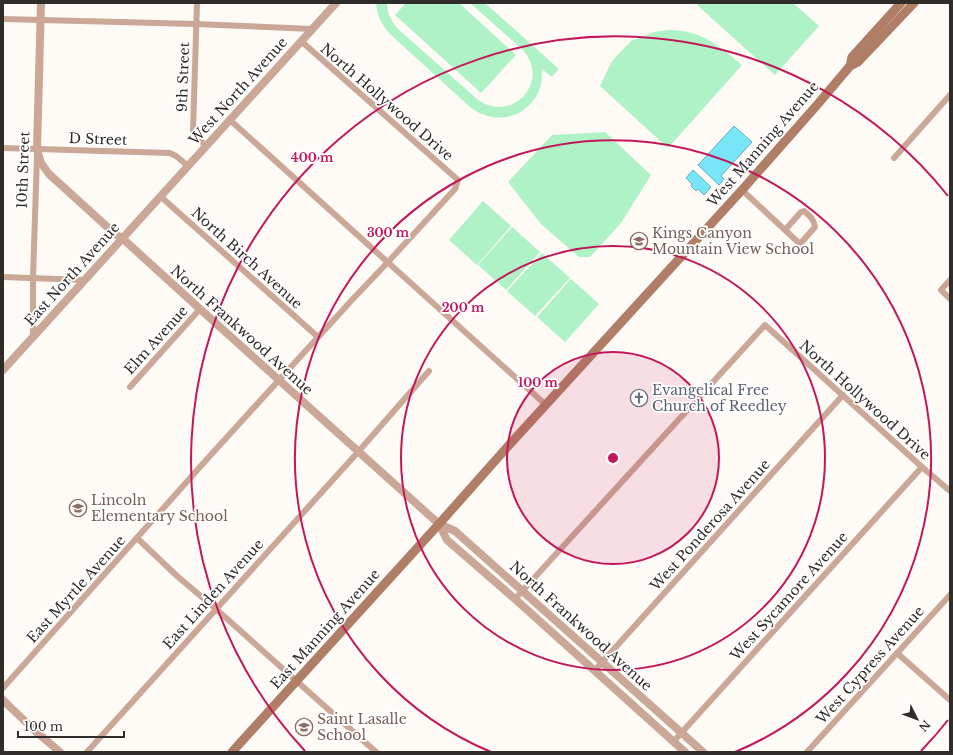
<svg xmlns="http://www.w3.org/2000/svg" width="953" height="755" font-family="'Libre Baskerville',serif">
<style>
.green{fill:#aff2c5}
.water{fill:#77e6f9;stroke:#61aebb}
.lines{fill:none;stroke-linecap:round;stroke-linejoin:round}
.minor{stroke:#caa797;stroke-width:6}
.tertiary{stroke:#caa797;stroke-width:8}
.secondary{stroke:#b07e66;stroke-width:9}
.ring{fill:none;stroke:#c2185b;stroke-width:2}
.labels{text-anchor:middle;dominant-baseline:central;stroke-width:3.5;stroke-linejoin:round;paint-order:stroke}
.street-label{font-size:14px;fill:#2f2c2a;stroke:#fff}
.education-label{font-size:14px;fill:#785e54;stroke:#fff;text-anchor:start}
.worship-label{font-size:14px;fill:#5b616d;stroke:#fff;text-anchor:start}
.centre{fill:#c2185b;stroke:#fff;stroke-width:2}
.ring-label{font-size:12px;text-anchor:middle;font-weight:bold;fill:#c2185b;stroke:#fff;stroke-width:3.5;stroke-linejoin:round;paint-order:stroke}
</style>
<rect width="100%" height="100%" fill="#fefaf5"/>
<g class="green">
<path d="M376,3H387C387,13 391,20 397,28L477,99C512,125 552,81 522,49L470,3H485L559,69L552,77L542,69C545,110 502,132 470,107L391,35C382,26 377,16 376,3Z"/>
<path d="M406,3H459L516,55L481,93L395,15Z"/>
<path d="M699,3H793L819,26L775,75L697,5Z"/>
<path d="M669,30C701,30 718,45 742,65L668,148L600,86L612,61L631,41L654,32Z"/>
<path d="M605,132L651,175L621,223L590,257H579L541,224L508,182L552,135Z"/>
<path d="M483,201L511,226L477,265L449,240Z"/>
<path d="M512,227L540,252L506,290L478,265Z"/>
<path d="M542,253L570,278L535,316L507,291Z"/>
<path d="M571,279L599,304L565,342L537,317Z"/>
</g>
<g class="water">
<path d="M734,126L752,142L721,176L724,179L719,185L698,165Z"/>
<path d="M693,170L711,187L704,195L698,189L696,191L691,186L692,184L686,178Z"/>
</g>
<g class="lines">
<g class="minor">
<path d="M197,3L193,131L196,136L206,146"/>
<path d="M3,19L196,24L312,29"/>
<path d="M230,120L546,405"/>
<path d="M3,148L170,153L176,156L188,166"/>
<path d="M894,158L950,95"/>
<path d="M742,190L800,244L815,227C814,219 810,216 804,211L801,212L785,230"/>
<path d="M160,196L318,337"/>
<path d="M3,277L84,280"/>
<path d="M950,280L941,290L950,299"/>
<path d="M33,337V278L37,155"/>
<path d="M130,387L200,309"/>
<path d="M137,538L177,576L216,609L376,752"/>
<path d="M515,599L765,325L922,467L950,491"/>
<path d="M897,653L950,700"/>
<path d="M595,670L843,395"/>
<path d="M3,688L208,458L351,301L388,262L455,189L458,180L301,41"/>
<path d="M674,741L922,467"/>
<path d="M87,752L358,452L429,371"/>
<path d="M807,752L950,595"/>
</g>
<g class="tertiary">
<path d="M41,3L37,149L41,163L49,174L115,234L122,238L200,309L439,524L455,531L703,752"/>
<path d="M3,370L336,3"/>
<path d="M439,524L447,540L515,599L685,752"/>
<path d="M3,700L34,730L60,752"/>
</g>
<g class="secondary">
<path d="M850,66L852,57L901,3"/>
<path d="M232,752L439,524L510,444L742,190L817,105L850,66L858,62L914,3"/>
</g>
</g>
<circle cx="613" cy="458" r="106" fill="#c2185b" fill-opacity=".12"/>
<g class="ring">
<circle cx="613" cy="458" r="106"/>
<circle cx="613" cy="458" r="212"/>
<path d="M491 752A318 318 0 1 1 735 752"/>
<path d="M948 720A425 425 0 0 1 921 751M305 751A425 425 0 1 1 948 196"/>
</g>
<defs>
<symbol id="school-ring" viewBox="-11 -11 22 22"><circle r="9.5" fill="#fff" stroke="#8d6e63" stroke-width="1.5"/><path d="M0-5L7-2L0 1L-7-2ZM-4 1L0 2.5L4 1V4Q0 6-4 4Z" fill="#8d6e63"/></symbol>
<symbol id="church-ring" viewBox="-11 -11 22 22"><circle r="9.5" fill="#fff" stroke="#6b7280" stroke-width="1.5"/><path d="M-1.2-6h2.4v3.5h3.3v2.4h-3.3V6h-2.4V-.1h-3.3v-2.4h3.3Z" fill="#6b7280"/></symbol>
</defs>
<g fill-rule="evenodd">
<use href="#school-ring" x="629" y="231" width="20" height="20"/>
<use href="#church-ring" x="629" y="388" width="20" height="20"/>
<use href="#school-ring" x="68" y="498" width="20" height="20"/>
<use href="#school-ring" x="294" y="717" width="20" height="20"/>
</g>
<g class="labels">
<g class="street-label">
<text transform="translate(183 77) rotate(-88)">9th Street</text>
<text transform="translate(238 91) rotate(-48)">West North Avenue</text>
<text transform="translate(387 102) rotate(41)">North Hollywood Drive</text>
<text transform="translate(98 139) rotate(2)">D Street</text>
<text transform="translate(763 144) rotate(-49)">West Manning Avenue</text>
<text transform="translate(23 170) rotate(-88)">10th Street</text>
<text transform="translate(247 258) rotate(42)">North Birch Avenue</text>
<text transform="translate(72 274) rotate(-48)">East North Avenue</text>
<text transform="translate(242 330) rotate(42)">North Frankwood Avenue</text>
<text transform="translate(156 340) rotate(-48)">Elm Avenue</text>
<text transform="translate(865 400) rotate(42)">North Hollywood Drive</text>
<text transform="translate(710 525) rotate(-48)">West Ponderosa Avenue</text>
<text transform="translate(76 589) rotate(-48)">East Myrtle Avenue</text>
<text transform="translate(213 594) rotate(-48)">East Linden Avenue</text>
<text transform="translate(789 596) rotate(-48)">West Sycamore Avenue</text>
<text transform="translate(581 626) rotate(42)">North Frankwood Avenue</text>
<text transform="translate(325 629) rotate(-48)">East Manning Avenue</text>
<text transform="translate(870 665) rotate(-48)">West Cypress Avenue</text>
</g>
<g class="education-label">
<text x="652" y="233">Kings Canyon<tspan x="652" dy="16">Mountain View School</tspan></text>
<text x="91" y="500">Lincoln<tspan x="91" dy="16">Elementary School</tspan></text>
<text x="317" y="719">Saint Lasalle<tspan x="317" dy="16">School</tspan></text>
</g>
<g class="worship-label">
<text x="652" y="390">Evangelical Free<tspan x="652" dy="16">Church of Reedley</tspan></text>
</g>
</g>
<circle cx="613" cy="458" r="6" class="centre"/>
<g class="ring-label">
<text x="312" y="162">400 m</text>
<text x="388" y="237">300 m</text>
<text x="463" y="312">200 m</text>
<text x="538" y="387">100 m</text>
</g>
<rect width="953" height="755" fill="none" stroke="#2f2c2a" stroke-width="8"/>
<g transform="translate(917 719) rotate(132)" stroke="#ffffff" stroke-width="3" paint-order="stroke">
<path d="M0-3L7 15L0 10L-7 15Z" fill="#2f2c2a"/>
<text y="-6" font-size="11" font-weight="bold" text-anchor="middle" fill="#2f2c2a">N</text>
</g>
<path d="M18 731v6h106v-6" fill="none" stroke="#2f2c2a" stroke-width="2"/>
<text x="24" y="731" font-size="12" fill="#2f2c2a" stroke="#ffffff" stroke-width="3" paint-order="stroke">100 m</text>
</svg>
